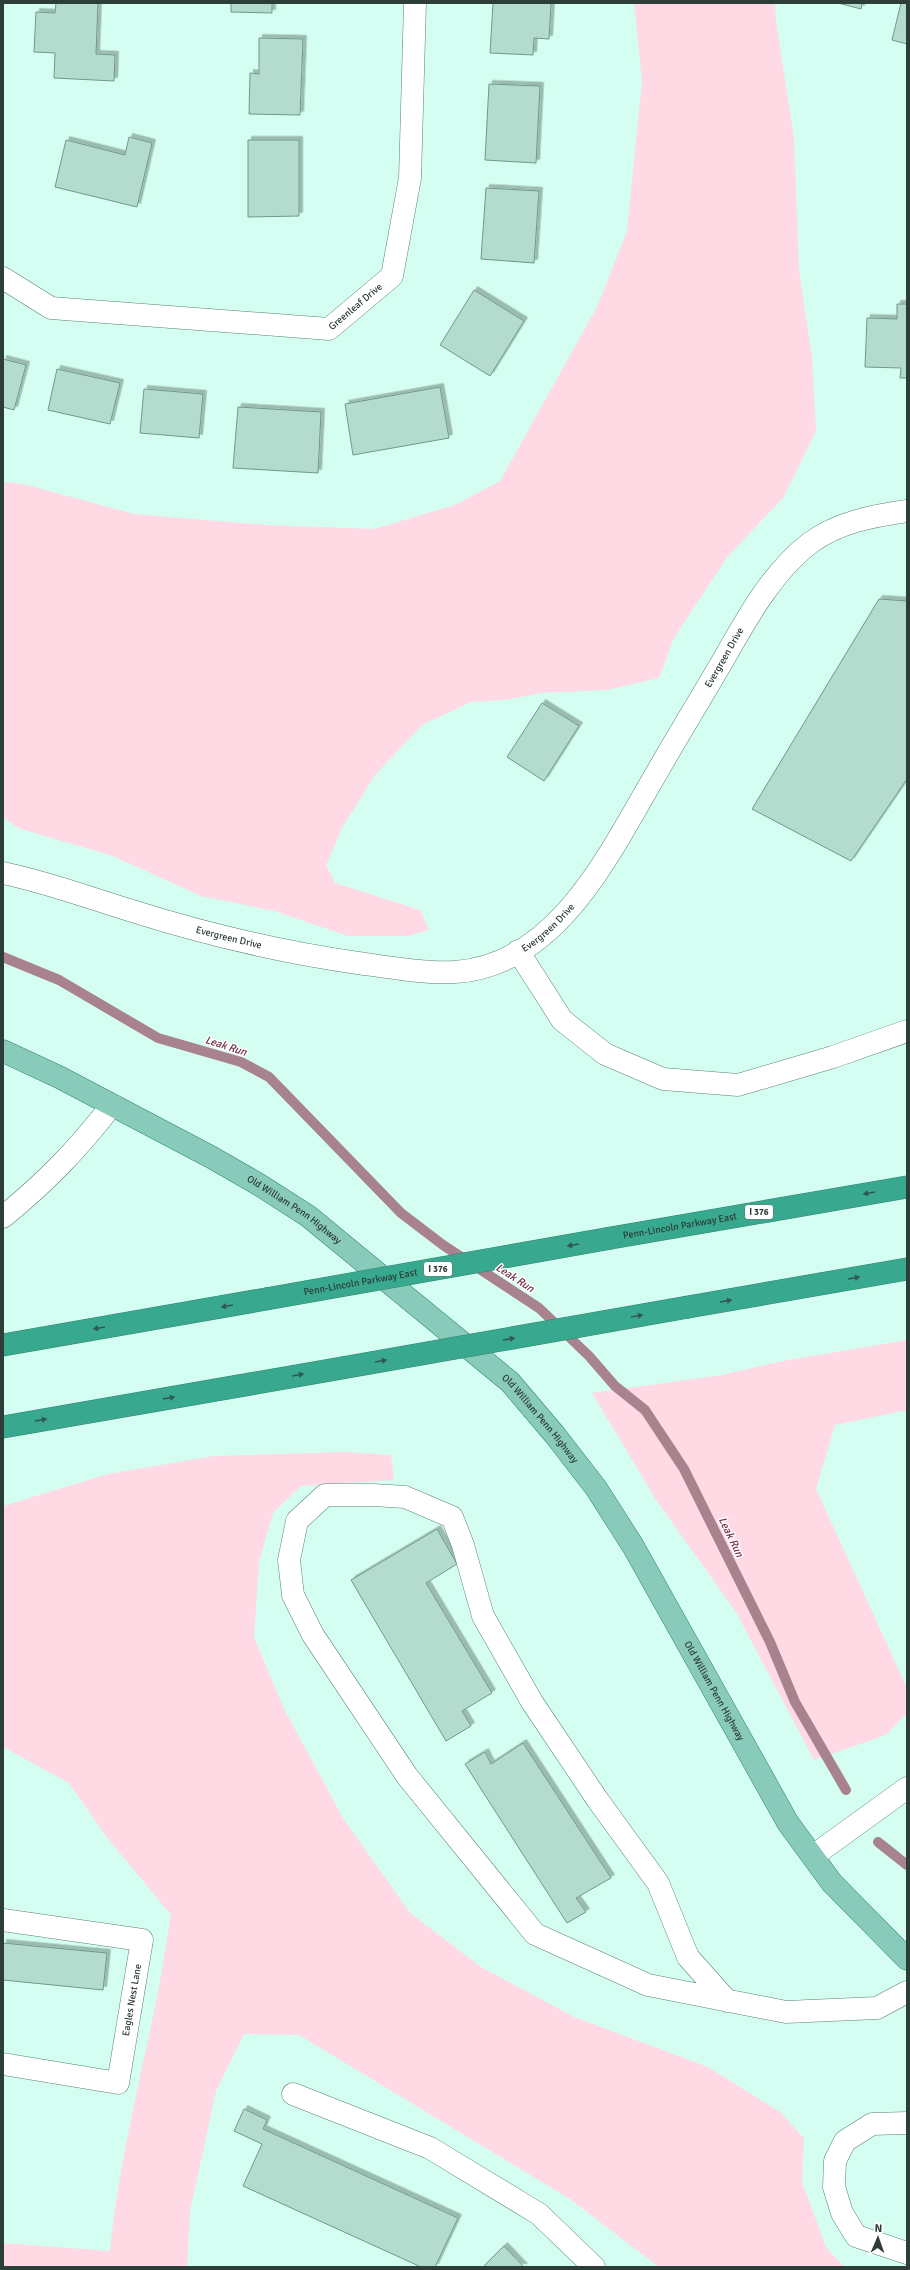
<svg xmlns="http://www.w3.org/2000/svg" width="910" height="2270" font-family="Signika,sans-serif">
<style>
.green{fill:#ffd9e4}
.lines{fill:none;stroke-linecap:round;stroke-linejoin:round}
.stream{stroke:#a8828d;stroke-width:10}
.building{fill:#b3dccf;stroke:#70978b;filter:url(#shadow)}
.minor-casing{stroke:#5c8276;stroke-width:23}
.major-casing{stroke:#348370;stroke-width:23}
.highway-casing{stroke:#348370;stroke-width:23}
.minor{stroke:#fff;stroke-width:22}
.major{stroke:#88cbbb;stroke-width:22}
.highway{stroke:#38a88e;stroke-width:22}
.highway-bridge-casing{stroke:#348370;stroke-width:23;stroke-linecap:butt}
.highway-bridge{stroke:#38a88e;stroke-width:22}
.oneway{fill:#30584e}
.labels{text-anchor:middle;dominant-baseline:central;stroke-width:3;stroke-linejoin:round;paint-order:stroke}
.shield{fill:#fff;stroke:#6c7774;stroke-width:1}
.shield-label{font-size:9px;font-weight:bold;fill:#2d3d38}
.street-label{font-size:10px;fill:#2d3d38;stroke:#fff}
.water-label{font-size:11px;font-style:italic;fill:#742c48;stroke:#fff}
</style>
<defs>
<filter id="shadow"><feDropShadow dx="3.5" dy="-3.5" stdDeviation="0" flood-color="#0004"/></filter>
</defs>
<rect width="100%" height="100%" fill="#d4fef1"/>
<g class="green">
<path d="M634,3H775L776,22L794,138L799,270L812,358L816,431L783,498L728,556L674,638L659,678L607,690L541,693L505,700L471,702L422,725L375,775L343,826L326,865L335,883L420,910L429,930L408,936H348L274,911L201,896L113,856L18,828L3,817V482L23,484L134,514L266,525L374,529L455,505L500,481L598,305L627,231L642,82Z"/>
<path d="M907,1340V1410L835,1425L816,1489L907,1688V1713L886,1735L814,1760L736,1612L656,1500L592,1393L722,1375L783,1361Z"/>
<path d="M345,1452L391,1455L394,1480L301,1486L273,1513L259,1562L254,1637L284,1709L343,1818L410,1913L481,1967L574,2017L708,2067L780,2112L804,2138L802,2182L826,2247L844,2267H659L570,2199L299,2035L244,2034L216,2091L190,2211L187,2267H3V2243L110,2251C118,2167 139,2085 156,2002C162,1974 166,1944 171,1915L105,1835L69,1783L3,1747V1506L108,1474L214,1456Z"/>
</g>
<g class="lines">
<g class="stream">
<path d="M3,957L59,980L158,1038L241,1062L269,1077L401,1213L443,1245L539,1308L589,1356L615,1386L645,1410L684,1469L770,1642L795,1702L846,1790"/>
<path d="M878,1842L907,1865"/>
</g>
</g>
<g class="building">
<path d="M56,3H98L96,54L115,55L114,81L54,78L55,53L34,52L36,12L55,13Z"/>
<path d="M231,3H272V13L231,12Z"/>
<path d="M493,3H551L549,39L534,38L533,55L490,53Z"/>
<path d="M838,3H862L861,9Z"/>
<path d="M901,3H907V44L892,40Z"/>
<path d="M259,38L303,39L300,115L249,114L250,73L259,74Z"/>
<path d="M489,84L540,86L536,163L485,160Z"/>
<path d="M129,137L152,143L137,207L55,187L66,140L125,155Z"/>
<path d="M248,140H299V216L248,217Z"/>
<path d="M486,188L539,191L534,263L481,259Z"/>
<path d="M474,290L524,321L490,376L440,345Z"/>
<path d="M897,304H907V378H900L901,368L865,367L867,318L897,319Z"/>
<path d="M3,359L26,365L14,410L3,407Z"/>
<path d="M57,369L120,383L110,424L48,410Z"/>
<path d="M440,387L449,438L353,455L345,404Z"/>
<path d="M144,389L203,394L199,438L140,433Z"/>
<path d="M238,407L321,412L318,473L233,468Z"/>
<path d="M879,599L907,601V779L851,861L752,809Z"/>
<path d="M542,703L579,726L544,781L507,757Z"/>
<path d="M437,1529L457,1564L426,1583L492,1693L462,1711L471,1726L446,1741L351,1580Z"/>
<path d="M523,1743L611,1878L576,1898L586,1912L567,1923L465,1764L485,1752L491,1764Z"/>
<path d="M3,1943L107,1953L103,1990L3,1980Z"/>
<path d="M244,2109L267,2120L263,2129L458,2218L435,2267H421L243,2186L262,2144L234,2131Z"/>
<path d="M504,2246L524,2267H483Z"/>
</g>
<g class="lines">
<defs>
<g id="minor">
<path id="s1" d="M3,278L51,308L329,329L392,276L410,178L415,3"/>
<path id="s2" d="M3,873C46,882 87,897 129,910C205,934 280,952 358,963C386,967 427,974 455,972C554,966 606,860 649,786C673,744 698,703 722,662C746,620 771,573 810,543C839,522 872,516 907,511"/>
<path d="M518,951L562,1020L605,1054L663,1079L738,1085L833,1057L907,1031"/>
<path d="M3,1217C47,1181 77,1150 112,1105"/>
<path d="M813,1856L907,1788"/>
<path d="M3,1920L142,1940L118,2083L3,2064"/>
<path d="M727,2001L688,1957L658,1883L597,1799L532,1702L483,1616L463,1545L452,1517L405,1497L373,1495H325L297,1521L289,1560L293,1595L313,1635L407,1776L535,1934L648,1985L786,2012L877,2008L907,1992"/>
<path d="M293,2094L430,2148L539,2214L594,2267"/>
<path d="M907,2123L872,2124L845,2141L835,2161L834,2187L842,2213L856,2236L907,2253"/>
</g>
<g id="major">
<path id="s3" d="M3,1051L59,1077L211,1157L258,1184L308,1216L510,1382L555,1435L596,1488L633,1546L788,1823L832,1883L907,1959"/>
</g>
<g id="highway">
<path id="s4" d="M611,1238L907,1187"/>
<path d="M688,1307L907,1269"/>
<path d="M3,1345L266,1299"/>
<path d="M3,1427L342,1368"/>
</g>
</defs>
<use href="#minor" class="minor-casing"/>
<use href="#major" class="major-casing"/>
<use href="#highway" class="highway-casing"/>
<use href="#minor" class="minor"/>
<use href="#major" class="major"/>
<use href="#highway" class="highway"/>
<defs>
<g id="highway-bridge">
<path id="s5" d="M266,1299L611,1238"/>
<path d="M342,1368L688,1307"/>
</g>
</defs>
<use href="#highway-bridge" class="highway-bridge-casing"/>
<use href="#highway-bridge" class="highway-bridge"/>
</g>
<defs><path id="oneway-solid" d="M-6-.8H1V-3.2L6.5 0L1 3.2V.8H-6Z"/></defs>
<g class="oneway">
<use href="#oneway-solid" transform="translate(869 1193) rotate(170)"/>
<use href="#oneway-solid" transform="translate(573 1245) rotate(170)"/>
<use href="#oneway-solid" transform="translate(854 1278) rotate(-10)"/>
<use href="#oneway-solid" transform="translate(726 1301) rotate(-10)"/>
<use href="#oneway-solid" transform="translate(227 1306) rotate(170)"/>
<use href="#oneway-solid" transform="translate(637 1316) rotate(-10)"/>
<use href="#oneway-solid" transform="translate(99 1328) rotate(170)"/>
<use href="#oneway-solid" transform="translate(509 1339) rotate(-10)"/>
<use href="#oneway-solid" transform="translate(381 1361) rotate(-10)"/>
<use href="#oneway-solid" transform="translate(298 1375) rotate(-10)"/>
<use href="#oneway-solid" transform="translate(169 1398) rotate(-10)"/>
<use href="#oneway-solid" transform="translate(41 1420) rotate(-10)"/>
</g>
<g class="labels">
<g class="shield">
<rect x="745" y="1205" width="28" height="14" rx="3"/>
<rect x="424" y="1262" width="28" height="14" rx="3"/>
</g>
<g class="shield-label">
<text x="759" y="1212">I 376</text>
<text x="438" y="1269">I 376</text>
</g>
<g class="street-label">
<text stroke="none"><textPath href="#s1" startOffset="370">Greenleaf Drive</textPath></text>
<text stroke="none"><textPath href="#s2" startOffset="894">Evergreen Drive</textPath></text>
<text stroke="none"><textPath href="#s2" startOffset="570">Evergreen Drive</textPath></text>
<text stroke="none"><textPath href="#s2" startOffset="235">Evergreen Drive</textPath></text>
<text stroke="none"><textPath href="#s3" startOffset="332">Old William Penn Highway</textPath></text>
<text stroke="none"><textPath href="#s4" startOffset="70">Penn-Lincoln Parkway East</textPath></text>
<text stroke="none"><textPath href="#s5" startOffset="96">Penn-Lincoln Parkway East</textPath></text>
<text stroke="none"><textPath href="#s3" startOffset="656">Old William Penn Highway</textPath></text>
<text stroke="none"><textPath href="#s3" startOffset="980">Old William Penn Highway</textPath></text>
<text transform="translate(132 2000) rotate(-80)">Eagles Nest Lane</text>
</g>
<g class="water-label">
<text transform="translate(226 1046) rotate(18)">Leak Run</text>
<text transform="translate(515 1278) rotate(33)">Leak Run</text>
<text transform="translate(731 1537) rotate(64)">Leak Run</text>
</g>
</g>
<rect width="910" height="2270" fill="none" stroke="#2d3d38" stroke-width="8"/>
<g transform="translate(878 2238) rotate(2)" stroke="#ffffff" stroke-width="3" paint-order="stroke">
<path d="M0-3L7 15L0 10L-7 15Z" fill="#2d3d38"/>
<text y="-6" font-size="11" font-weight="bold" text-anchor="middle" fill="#2d3d38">N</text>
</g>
</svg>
